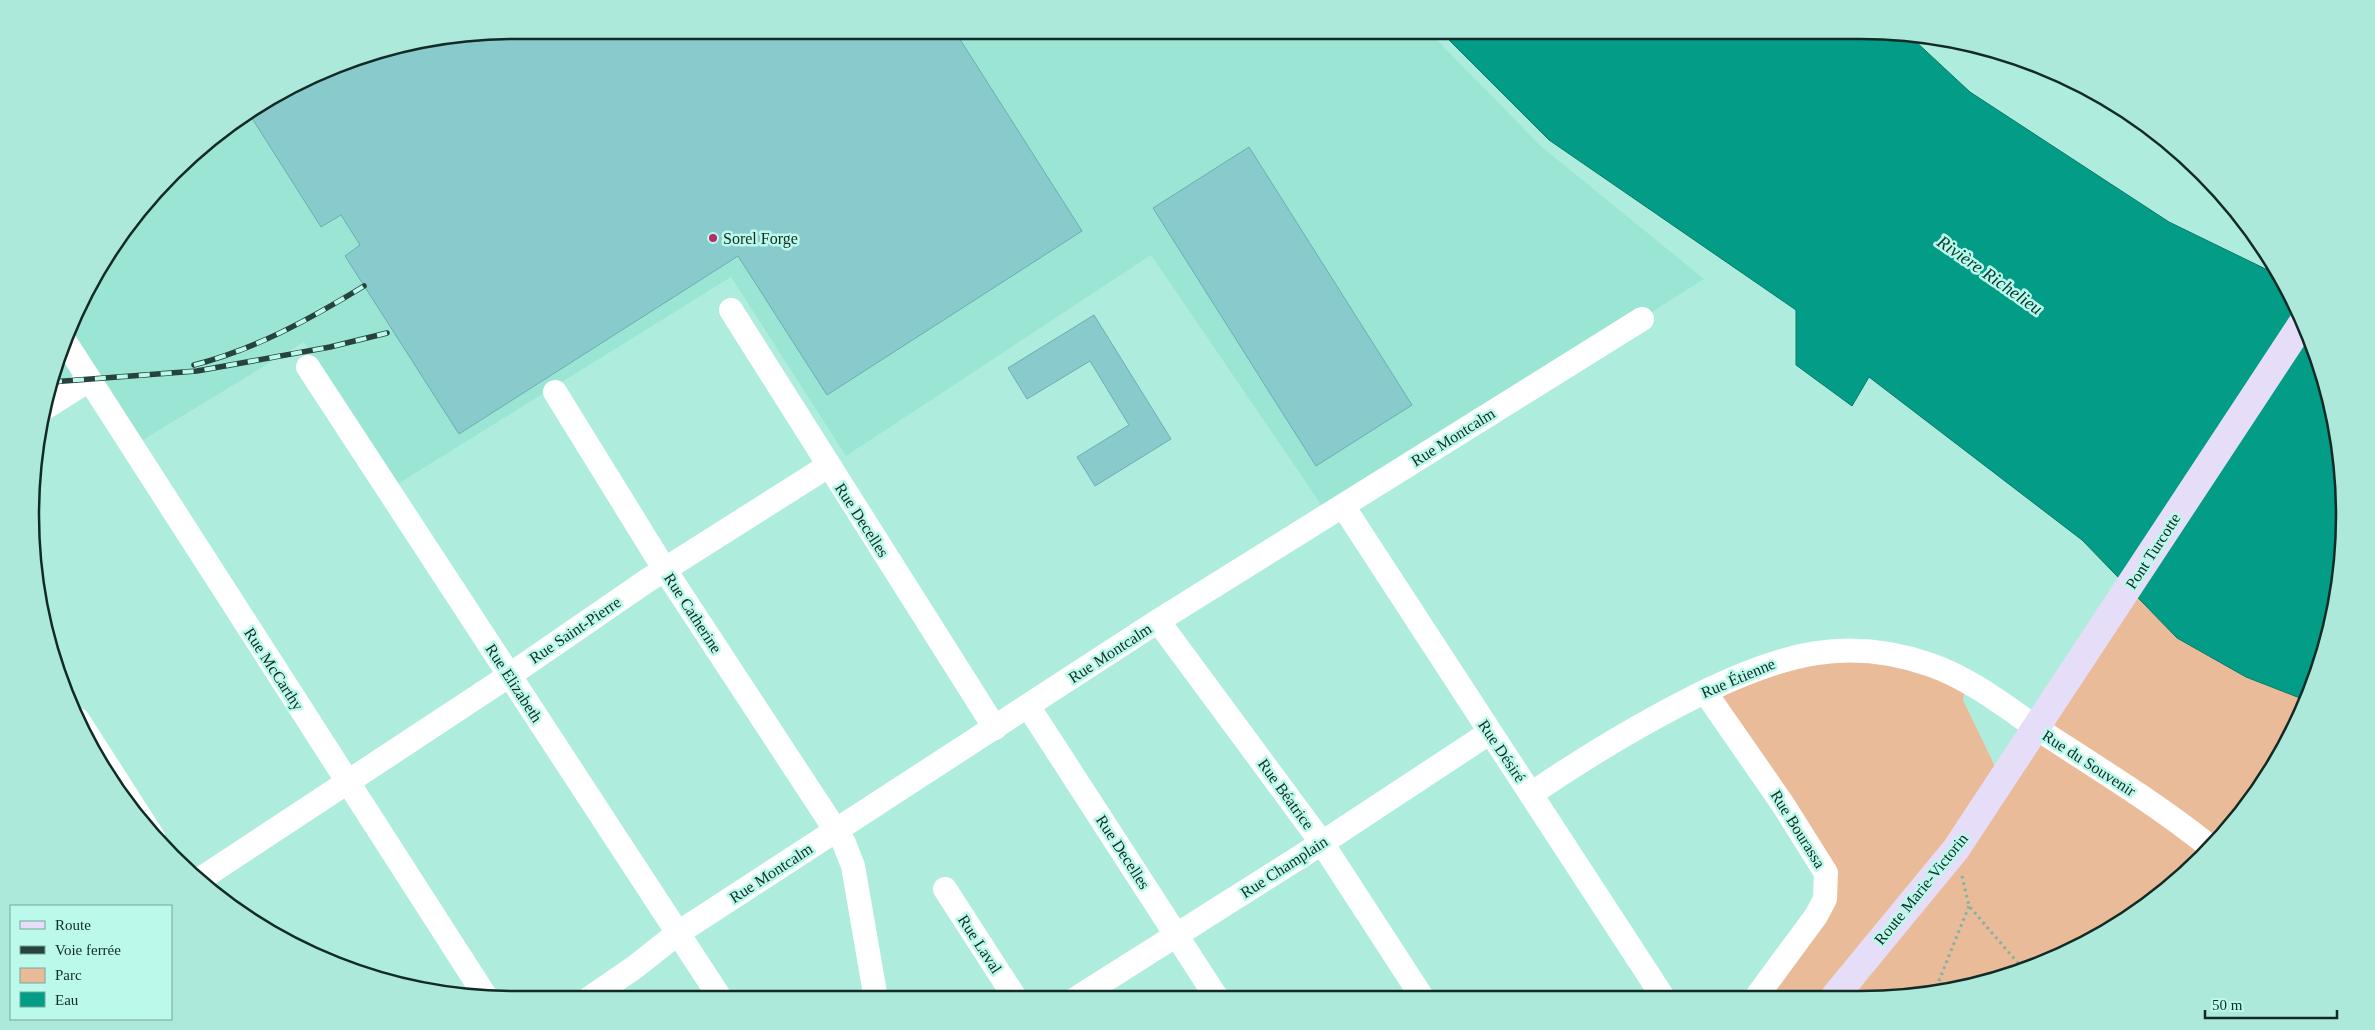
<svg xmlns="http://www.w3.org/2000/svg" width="2375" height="1030" font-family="'Times New Roman',serif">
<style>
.built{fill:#9be5d4}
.green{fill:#e9bb99}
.water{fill:#039c86;stroke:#087a69}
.building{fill:#89cbcd;stroke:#6cadaf}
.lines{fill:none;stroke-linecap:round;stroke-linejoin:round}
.path{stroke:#7fb2a6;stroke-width:3;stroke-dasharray:2.5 4;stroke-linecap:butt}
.minor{stroke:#fff;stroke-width:24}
.major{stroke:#e6def8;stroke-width:28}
.rail-casing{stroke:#26433d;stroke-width:5.5}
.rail{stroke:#bbfaeb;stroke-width:4;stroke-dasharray:11;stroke-linecap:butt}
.poi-dot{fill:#b62c6a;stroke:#bbfaeb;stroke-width:2}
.labels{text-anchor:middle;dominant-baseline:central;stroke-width:5;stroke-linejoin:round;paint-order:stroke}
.poi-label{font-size:16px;fill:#122b26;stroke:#bbfaeb;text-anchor:start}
.street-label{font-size:16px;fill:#122b26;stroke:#bbfaeb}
.water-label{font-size:18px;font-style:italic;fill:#003930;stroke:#bbfaeb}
.rim{fill:none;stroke:#122b26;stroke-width:2.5}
</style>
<rect width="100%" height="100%" fill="#aeedde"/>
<path class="built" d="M515,30H1427L1542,147L1704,279L1329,516L1151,255L846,456L731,277L396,485L304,342L141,441L93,367L47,395L67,330L95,272L195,150L273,95L359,56L421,39Z"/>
<path class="green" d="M2149,579L2316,678L2263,785L2180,880L2046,963L1924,996H1757L1827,885L1705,692L1838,651L1966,682L1963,700L2001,779Z"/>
<path class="water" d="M1439,30H1860L1913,39L1970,92L2169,222L2280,276L2295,301L2329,390L2344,484L2341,579L2319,671L2305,700L2246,677L2177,638L2082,540L1869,377L1852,406L1796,365V310L1549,140Z"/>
<g class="building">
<path d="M515,30H954L1082,231L827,395L738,256L459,434L345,256L360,245L341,215L321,227L248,112L273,95L359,56L421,39Z"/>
<path d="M1249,147L1412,405L1316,466L1153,208Z"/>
<path d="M1094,315L1171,439L1095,486L1077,457L1129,425L1090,361L1027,399L1008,368Z"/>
</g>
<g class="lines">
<g class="path">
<path d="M1962,876L1969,906L2023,969"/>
<path d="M1934,993L1969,906"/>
</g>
<g class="minor">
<path d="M731,310L995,728"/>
<path d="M64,340L486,997"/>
<path d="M308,367L721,999"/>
<path d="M555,392L665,570L844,843L853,866L876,999"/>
<path d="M43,409L89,380"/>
<path d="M1343,506L1663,997"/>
<path d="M1158,621L1322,843L1422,997"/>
<path d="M1705,692L1782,803L1826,873L1825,899L1816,916L1757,996"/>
<path d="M1028,706L1217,998"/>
<path d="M78,720L153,837"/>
<path d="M1531,794C1587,756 1643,722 1704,692C1781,655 1846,635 1931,665C1974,680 2012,712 2050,737C2104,772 2159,806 2209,846"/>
<path d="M199,880L510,675L648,580L828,466"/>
<path d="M945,889L1016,999"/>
<path d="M1077,998L1322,843L1489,733"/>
<path d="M587,1000L635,967L678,933L1158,621L1642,319"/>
</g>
<path class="major" d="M1835,996L1956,849L2303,322"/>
<defs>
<g id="rail">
<path d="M194,365C256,349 310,319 364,286"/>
<path d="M51,382L197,371L330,347L387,333"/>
</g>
</defs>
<use href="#rail" class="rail-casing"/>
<use href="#rail" class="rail"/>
</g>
<circle class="poi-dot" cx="713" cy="238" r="5"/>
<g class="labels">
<g class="poi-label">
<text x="723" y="238">Sorel Forge</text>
</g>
<g class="street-label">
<text transform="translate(1453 437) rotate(-32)">Rue Montcalm</text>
<text transform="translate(862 520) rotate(57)">Rue Decelles</text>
<text transform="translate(2153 551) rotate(-57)">Pont Turcotte</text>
<text transform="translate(693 613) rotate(57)">Rue Catherine</text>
<text transform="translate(575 630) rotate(-34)">Rue Saint-Pierre</text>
<text transform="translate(1110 653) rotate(-33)">Rue Montcalm</text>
<text transform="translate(274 669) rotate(57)">Rue McCarthy</text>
<text transform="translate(1738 678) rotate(-23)">Rue Étienne</text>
<text transform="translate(514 683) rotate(57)">Rue Elizabeth</text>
<text transform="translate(1502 751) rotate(56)">Rue Désiré</text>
<text transform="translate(2089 763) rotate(33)">Rue du Souvenir</text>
<text transform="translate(1286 794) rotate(54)">Rue Béatrice</text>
<text transform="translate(1798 829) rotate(58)">Rue Bourassa</text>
<text transform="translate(1123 852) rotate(57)">Rue Decelles</text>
<text transform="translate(1284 867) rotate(-33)">Rue Champlain</text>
<text transform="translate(771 873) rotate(-33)">Rue Montcalm</text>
<text transform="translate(1921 889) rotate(-51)">Route Marie-Victorin</text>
<text transform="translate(980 944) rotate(57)">Rue Laval</text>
</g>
<g class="water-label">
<text transform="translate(1990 275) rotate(35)">Rivière Richelieu</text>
</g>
</g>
<path d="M0 0H2375V1030H0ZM515 39H1860A476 476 0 0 1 2336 515V515A476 476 0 0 1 1860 991H515A476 476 0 0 1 39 515V515A476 476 0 0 1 515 39Z" fill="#ade9db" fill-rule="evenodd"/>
<path class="rim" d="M515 39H1860A476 476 0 0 1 2336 515V515A476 476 0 0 1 1860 991H515A476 476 0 0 1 39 515V515A476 476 0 0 1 515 39Z"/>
<rect x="10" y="905" width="162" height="115" fill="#bbfaeb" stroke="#77a79c"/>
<rect x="20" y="921" width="25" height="8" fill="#e6def8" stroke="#77a79c"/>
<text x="55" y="930" font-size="15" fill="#122b26">Route</text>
<rect x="20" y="946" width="25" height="8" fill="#26433d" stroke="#77a79c"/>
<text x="55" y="955" font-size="15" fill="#122b26">Voie ferrée</text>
<rect x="20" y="968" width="25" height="15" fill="#e9bb99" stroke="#77a79c"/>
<text x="55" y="980" font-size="15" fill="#122b26">Parc</text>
<rect x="20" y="992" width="25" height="15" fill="#039c86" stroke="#77a79c"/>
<text x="55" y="1005" font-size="15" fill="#122b26">Eau</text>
<path d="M2205 1010v8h132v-8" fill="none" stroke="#122b26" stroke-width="2.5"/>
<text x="2212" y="1010" font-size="15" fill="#122b26" stroke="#bbfaeb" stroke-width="4" paint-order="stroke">50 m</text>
</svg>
